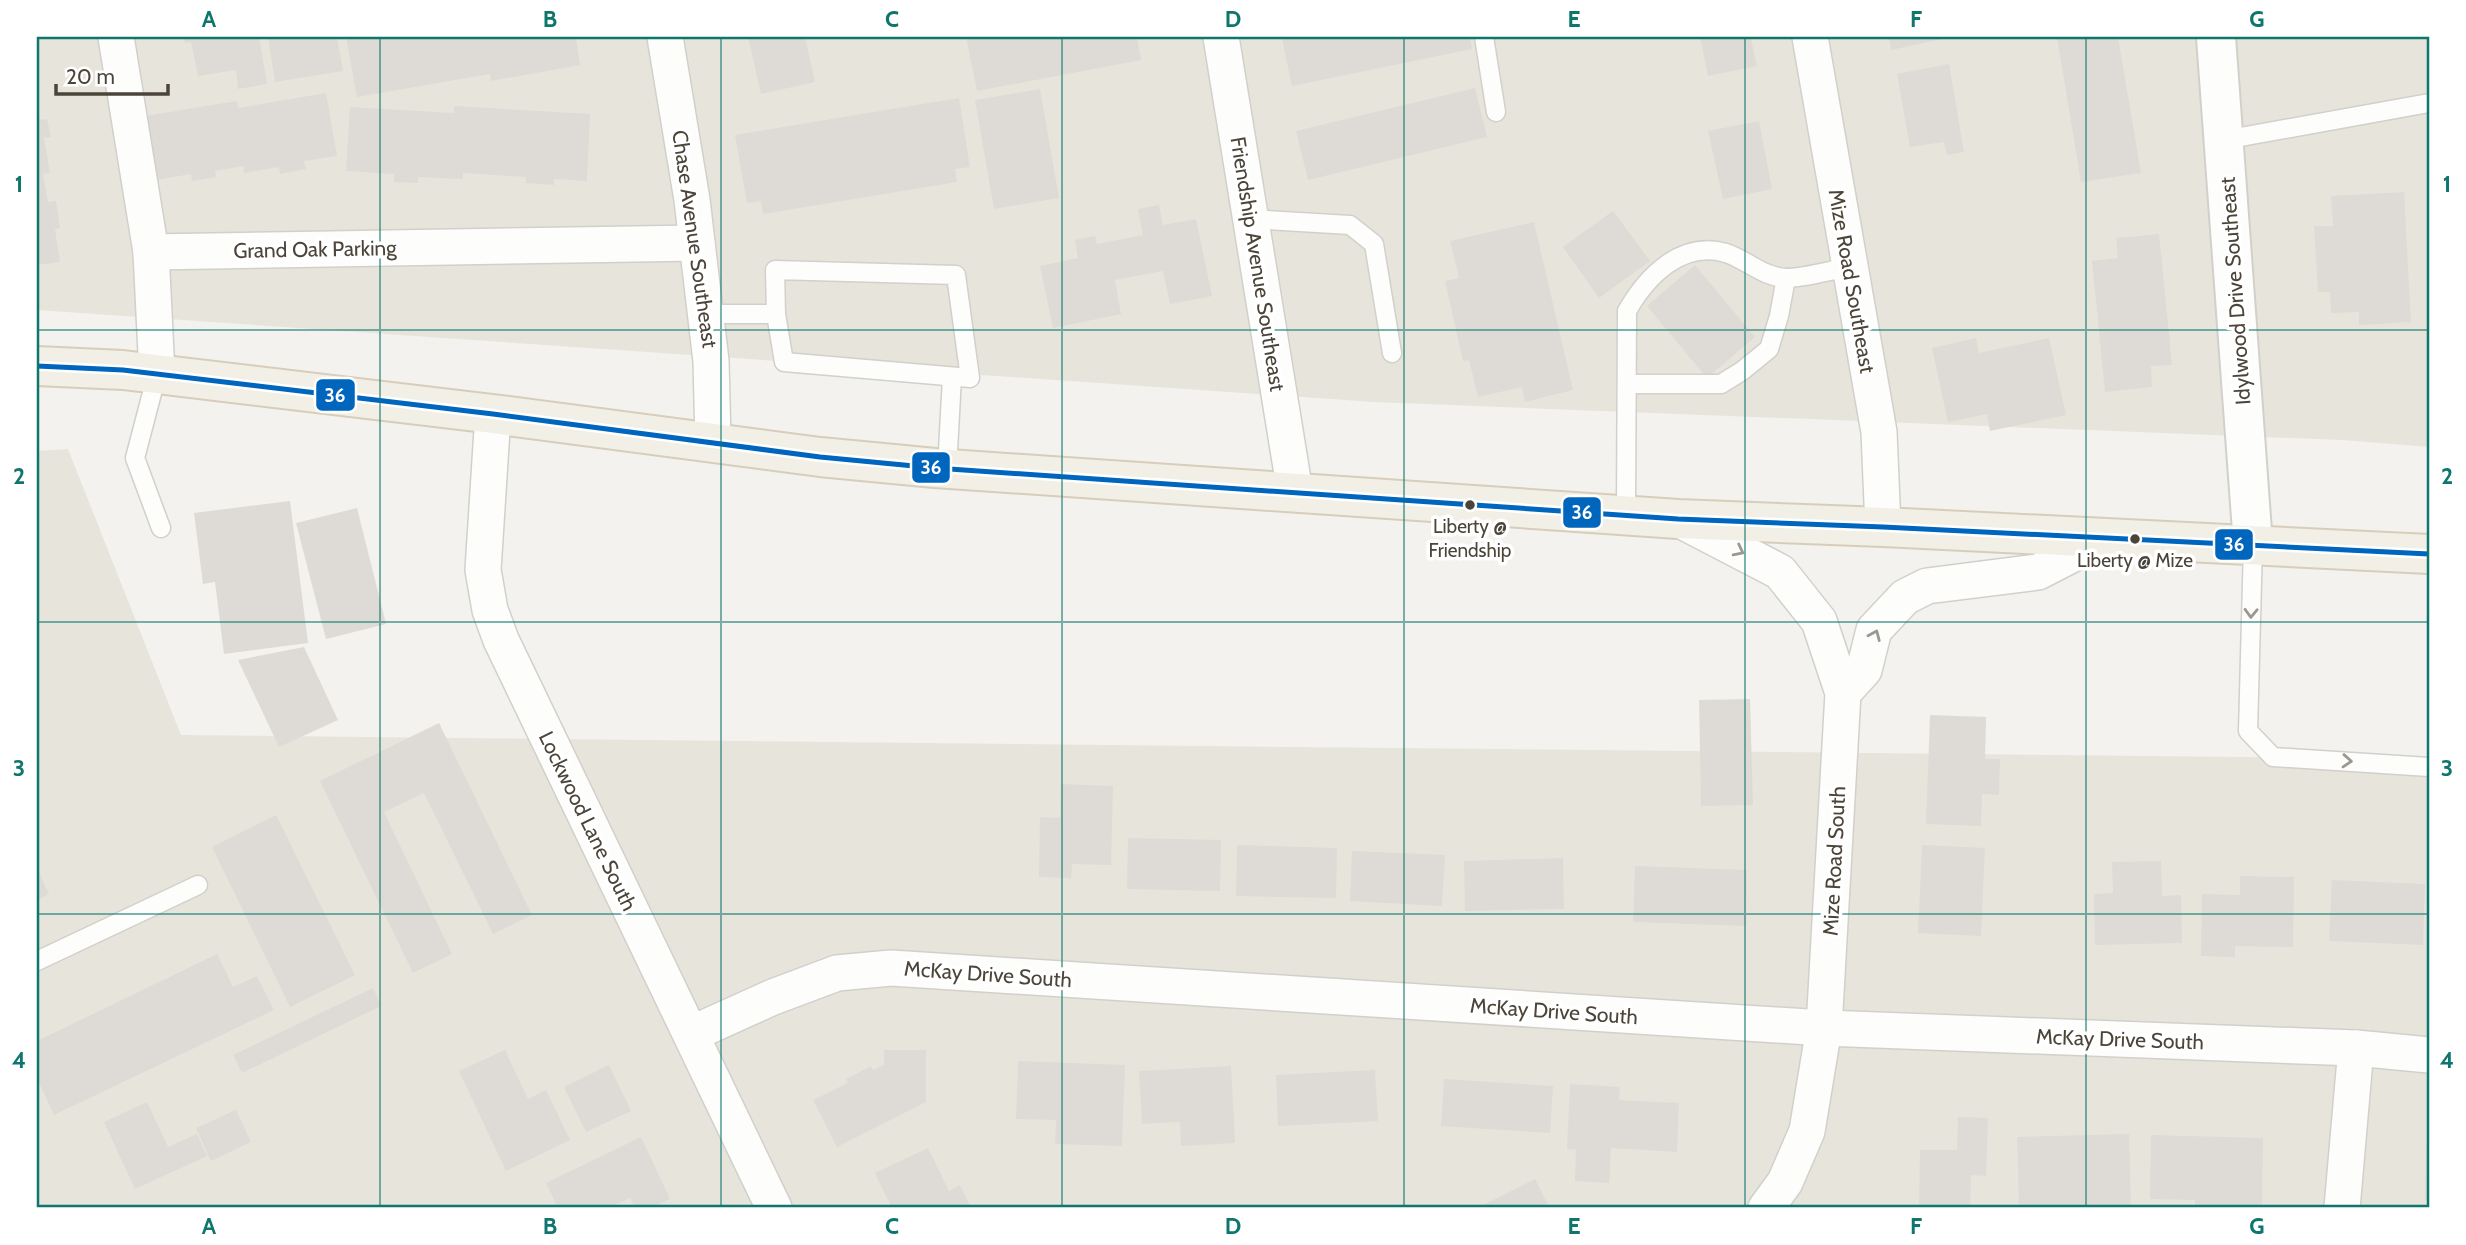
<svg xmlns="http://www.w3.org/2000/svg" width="2466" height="1245" font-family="Cabin,sans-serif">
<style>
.residential{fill:#e7e4dc}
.building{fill:#dedbd6}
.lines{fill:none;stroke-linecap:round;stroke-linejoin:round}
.service-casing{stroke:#d2d0cb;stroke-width:21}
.minor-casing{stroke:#d2d0cb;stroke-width:38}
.tertiary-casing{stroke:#d2d0cb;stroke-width:42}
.primary-casing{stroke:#d6cebb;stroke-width:42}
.service{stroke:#fdfdfc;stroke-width:18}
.minor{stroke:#fdfdfc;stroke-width:35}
.tertiary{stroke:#fdfdfc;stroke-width:38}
.primary{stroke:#f2efe6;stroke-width:38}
.bus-1-casing{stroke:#fff;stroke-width:10}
.bus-1{stroke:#0065bd;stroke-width:5}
.oneway{stroke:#9b9791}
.grid{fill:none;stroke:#0f766e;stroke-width:2;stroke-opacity:0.55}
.bus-dot{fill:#4b4439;stroke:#fff;stroke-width:2.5}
.labels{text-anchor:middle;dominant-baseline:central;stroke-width:7;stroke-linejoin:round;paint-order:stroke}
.bus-label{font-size:19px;fill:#4b4439;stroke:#fff}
.street-label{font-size:21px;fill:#4b4439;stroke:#fff}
.line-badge{stroke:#fff;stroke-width:2.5}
.badge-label{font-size:19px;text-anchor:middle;font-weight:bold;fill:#fff}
.neatline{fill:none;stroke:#0f766e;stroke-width:2.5}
.grid-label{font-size:23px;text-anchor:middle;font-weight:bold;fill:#0f766e}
</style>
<rect width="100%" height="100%" fill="#f4f2ee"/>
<g class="residential">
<path d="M37,37H2429V447L2342,440L1374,402L37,310Z"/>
<path d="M68,449L181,735L2429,759V1208H37V451Z"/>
</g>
<g class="building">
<path d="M184,37H259L267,84L238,89L236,70L198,76L191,42L185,43Z"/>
<path d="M268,37H337L343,71L275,82Z"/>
<path d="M346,37H576L580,65L491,81L490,74L357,97Z"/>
<path d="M748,37H805L815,82L761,94Z"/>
<path d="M966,37H1137L1141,60L977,91Z"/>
<path d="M1291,37H1470L1472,49L1292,86L1282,39Z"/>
<path d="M1700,37H1757L1751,39L1757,66L1708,76Z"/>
<path d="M1889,37H1942V39L1891,50Z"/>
<path d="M2057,37H2118L2141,173L2081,182Z"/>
<path d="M1949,64L1964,152L1947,155L1944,142L1910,147L1897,74Z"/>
<path d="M1475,88L1487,137L1308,180L1296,131Z"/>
<path d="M1040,89L1059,198L994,209L975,100Z"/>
<path d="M326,93L337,156L304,161L306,169L280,174L279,167L244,173L243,166L215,171L216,177L192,181L191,174L156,180L145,116L237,101L238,108Z"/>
<path d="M959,98L970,167L955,169L957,182L763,214L761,201L747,203L735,135Z"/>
<path d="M454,106L590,114L587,181L554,179V185L526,183V177L463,173V179L418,177V183L394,182V174L346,171L350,107L454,113Z"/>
<path d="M37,111L40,120L47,119L51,137L44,138L50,173L43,174L48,202L56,201L60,228L55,229L60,262L37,265Z"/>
<path d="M1759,121L1772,189L1723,199L1708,131Z"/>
<path d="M2404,192L2411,322L2359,325V312L2331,313L2330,292H2318L2314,226H2333L2331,196Z"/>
<path d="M1159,205L1163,225L1196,219L1212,296L1170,304L1163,271L1115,280L1121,314L1053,328L1040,266L1078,258L1075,240L1095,236L1097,244L1143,235L1138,209Z"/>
<path d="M1613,211L1650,261L1599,298L1563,247Z"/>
<path d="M1534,222L1573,390L1525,402L1522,387L1478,397L1469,360L1463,361L1445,281L1459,278L1450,241Z"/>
<path d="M2159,234L2172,365L2151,366L2152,387L2105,392L2092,261L2118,258L2116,238Z"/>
<path d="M1695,265L1755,337L1707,378L1647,306Z"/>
<path d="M1976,338L1979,353L2049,338L2066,415L1990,431L1987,414L1948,422L1932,348Z"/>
<path d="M290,501L308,643L224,654L215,582L203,584L194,513Z"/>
<path d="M357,508L386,624L326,639L296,523Z"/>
<path d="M304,647L338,720L279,747L238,660Z"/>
<path d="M1750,699L1753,805L1701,806L1699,700Z"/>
<path d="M1930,715L1986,717L1985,759H2000L1999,795L1982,794L1981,826L1926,824Z"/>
<path d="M439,723L532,915L493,934L424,793L384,812L452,954L413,973L320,781Z"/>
<path d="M1061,784L1113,786L1111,865L1072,864L1071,878L1039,877L1040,817L1060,818Z"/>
<path d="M276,815L355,975L290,1007L212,847Z"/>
<path d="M1128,838L1221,840L1220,891L1127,889Z"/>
<path d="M1237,845L1337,848L1336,898L1236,896Z"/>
<path d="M1922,845L1985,848L1981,936L1918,933Z"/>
<path d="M1352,851L1445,855L1442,906L1350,901Z"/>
<path d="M1563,858L1564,909L1465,911L1464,861Z"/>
<path d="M2161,861L2162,896L2181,895L2182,943L2095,945L2094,894L2113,893L2112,862Z"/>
<path d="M1635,866L1747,870L1746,926L1633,922Z"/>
<path d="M37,868L49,894L37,900Z"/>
<path d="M2240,876L2294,877L2293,947L2235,946V957L2201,956L2202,894L2240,895Z"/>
<path d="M2332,880L2425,884L2423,945L2329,941Z"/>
<path d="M217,954L233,987L257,976L274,1010L54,1115L37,1078V1041Z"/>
<path d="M373,988L381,1006L242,1073L233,1055Z"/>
<path d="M505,1050L528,1099L546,1090L570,1140L506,1171L459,1071Z"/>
<path d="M884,1050H926V1102L837,1147L813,1100L848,1083L846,1079L871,1066L873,1070L884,1065Z"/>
<path d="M1018,1061L1125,1065L1122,1146L1055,1144L1056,1120L1016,1119Z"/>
<path d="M609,1065L631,1111L586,1132L564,1087Z"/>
<path d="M1231,1066L1235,1143L1181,1146L1180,1122L1142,1124L1139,1071Z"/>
<path d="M1375,1070L1378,1121L1278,1126L1276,1075Z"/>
<path d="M1444,1079L1553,1086L1550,1133L1441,1126Z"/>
<path d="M1570,1084L1620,1087L1619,1100L1679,1103L1677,1152L1611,1148L1609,1183L1575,1181L1576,1150L1567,1149Z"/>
<path d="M147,1102L168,1147L197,1134L207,1156L135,1189L104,1122Z"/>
<path d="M236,1110L251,1142L211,1161L196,1128Z"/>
<path d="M1958,1117L1988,1118L1986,1176L1971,1175L1970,1208H1919L1920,1150H1957Z"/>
<path d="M2129,1134L2131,1208H2019L2017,1137Z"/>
<path d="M2151,1135L2263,1138L2262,1208H2195V1200L2150,1199Z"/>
<path d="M641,1137L670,1199L650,1208H635L630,1198L614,1205L616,1208H558L546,1183Z"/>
<path d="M2426,1143H2429V1200H2425Z"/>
<path d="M928,1148L949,1191L960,1185L971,1208H892L875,1173Z"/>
<path d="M1535,1179L1550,1208H1477Z"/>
</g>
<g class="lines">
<defs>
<g id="service">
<path d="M1484,37L1496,112"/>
<path d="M2224,140L2429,103"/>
<path d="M1251,219L1350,225L1374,244L1392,353"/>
<path d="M705,314H776L775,270L956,275L970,378L784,362L776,314"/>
<path d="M157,374L135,458L161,528"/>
<path d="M1628,384H1721L1742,371L1769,349L1779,316L1786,278"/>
<path d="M947,469L952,377"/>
<path d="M1626,515L1627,311C1647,276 1682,240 1726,253C1747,260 1763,277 1786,278C1804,278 1831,270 1850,267"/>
<path d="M2253,545L2248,731L2273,757L2429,767"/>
<path d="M37,961L198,885"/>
</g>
<g id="minor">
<path d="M116,37L151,252L697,243"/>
<path d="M665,37L692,200L711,361L713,442"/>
<path d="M1221,37L1295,492"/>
<path d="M1810,37L1879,432L1883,527"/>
<path d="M151,252L157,374"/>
<path d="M493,414L483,570L490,610L501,640L774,1208"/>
<path d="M1678,519L1780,572L1819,621L1843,693L1824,1028L1807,1131L1785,1182L1766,1208"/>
<path d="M1843,693L1864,670L1874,630L1905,597L1927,586L2038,572L2104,538"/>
<path d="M691,1034L773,997L837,973L891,968L1824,1028L2356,1048L2429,1055"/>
<path d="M2342,1208L2356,1048"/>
</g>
<path id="tertiary" d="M2216,37L2253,545"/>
<path id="primary" d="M37,366L123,370L493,414L820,457L935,468L1678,519L1883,527L2429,554"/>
</defs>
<use href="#service" class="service-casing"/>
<use href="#minor" class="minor-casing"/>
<use href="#tertiary" class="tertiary-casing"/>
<use href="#primary" class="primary-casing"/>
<use href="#service" class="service"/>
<use href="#minor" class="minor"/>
<use href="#tertiary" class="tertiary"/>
<use href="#primary" class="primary"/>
<defs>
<path id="bus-1" d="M37,366L123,370L493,414L820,457L935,468L1678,519L1883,527L2429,554"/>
</defs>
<use href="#bus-1" class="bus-1-casing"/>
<use href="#bus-1" class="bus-1"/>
</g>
<defs><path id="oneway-chevron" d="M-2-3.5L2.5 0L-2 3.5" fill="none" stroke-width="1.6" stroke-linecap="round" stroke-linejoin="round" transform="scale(1.75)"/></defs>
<g class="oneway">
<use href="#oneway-chevron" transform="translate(1739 551) rotate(27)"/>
<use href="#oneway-chevron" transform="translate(2251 613) rotate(92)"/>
<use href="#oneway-chevron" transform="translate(1875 635) rotate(-67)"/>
<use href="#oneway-chevron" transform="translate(2347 761) rotate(4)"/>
</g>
<path class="grid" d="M380,37V1208M721,37V1208M1062,37V1208M1404,37V1208M1745,37V1208M2086,37V1208M37,330H2429M37,622H2429M37,914H2429"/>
<g class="bus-dot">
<circle cx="1470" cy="505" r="6"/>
<circle cx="2135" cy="539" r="6"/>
</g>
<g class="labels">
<g class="bus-label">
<text x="1470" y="526">Liberty @<tspan x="1470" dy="24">Friendship</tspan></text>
<text x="2135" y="560">Liberty @ Mize</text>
</g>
<g class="street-label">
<text transform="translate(695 239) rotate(82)">Chase Avenue Southeast</text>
<text transform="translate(315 249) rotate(-1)">Grand Oak Parking</text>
<text transform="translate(1258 264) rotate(81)">Friendship Avenue Southeast</text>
<text transform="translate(1852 281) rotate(80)">Mize Road Southeast</text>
<text transform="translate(2235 291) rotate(-94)">Idylwood Drive Southeast</text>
<text transform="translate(588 821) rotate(64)">Lockwood Lane South</text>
<text transform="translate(1834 861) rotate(-87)">Mize Road South</text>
<text transform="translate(988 974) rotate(4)">McKay Drive South</text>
<text transform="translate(1554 1011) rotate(4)">McKay Drive South</text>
<text transform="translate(2120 1039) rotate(2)">McKay Drive South</text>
</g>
</g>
<g class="line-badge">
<rect x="315" y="378" width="41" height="34" rx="7" fill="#0065bd"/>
<rect x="911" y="451" width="40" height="33" rx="7" fill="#0065bd"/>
<rect x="1562" y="496" width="40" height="33" rx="7" fill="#0065bd"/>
<rect x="2214" y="528" width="40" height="33" rx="7" fill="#0065bd"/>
</g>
<g class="badge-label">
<text x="335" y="402">36</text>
<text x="931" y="474">36</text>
<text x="1582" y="519">36</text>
<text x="2234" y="551">36</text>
</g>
<rect width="2466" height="1245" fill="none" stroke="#ffffff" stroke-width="77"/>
<path d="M56 84v10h112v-10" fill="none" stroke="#4b4439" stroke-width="3.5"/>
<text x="66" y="84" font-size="21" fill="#4b4439" stroke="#ffffff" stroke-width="5" paint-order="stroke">20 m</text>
<rect x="38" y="38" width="2390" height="1168" class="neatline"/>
<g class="grid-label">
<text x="209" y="27">A</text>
<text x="550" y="27">B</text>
<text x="892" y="27">C</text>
<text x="1233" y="27">D</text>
<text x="1574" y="27">E</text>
<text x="1916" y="27">F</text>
<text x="2257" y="27">G</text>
<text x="19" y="192">1</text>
<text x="2447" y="192">1</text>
<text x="19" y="484">2</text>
<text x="2447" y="484">2</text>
<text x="19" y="776">3</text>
<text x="2447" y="776">3</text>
<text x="19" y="1068">4</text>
<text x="2447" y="1068">4</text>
<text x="209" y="1234">A</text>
<text x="550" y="1234">B</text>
<text x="892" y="1234">C</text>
<text x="1233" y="1234">D</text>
<text x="1574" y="1234">E</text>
<text x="1916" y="1234">F</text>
<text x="2257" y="1234">G</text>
</g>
</svg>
